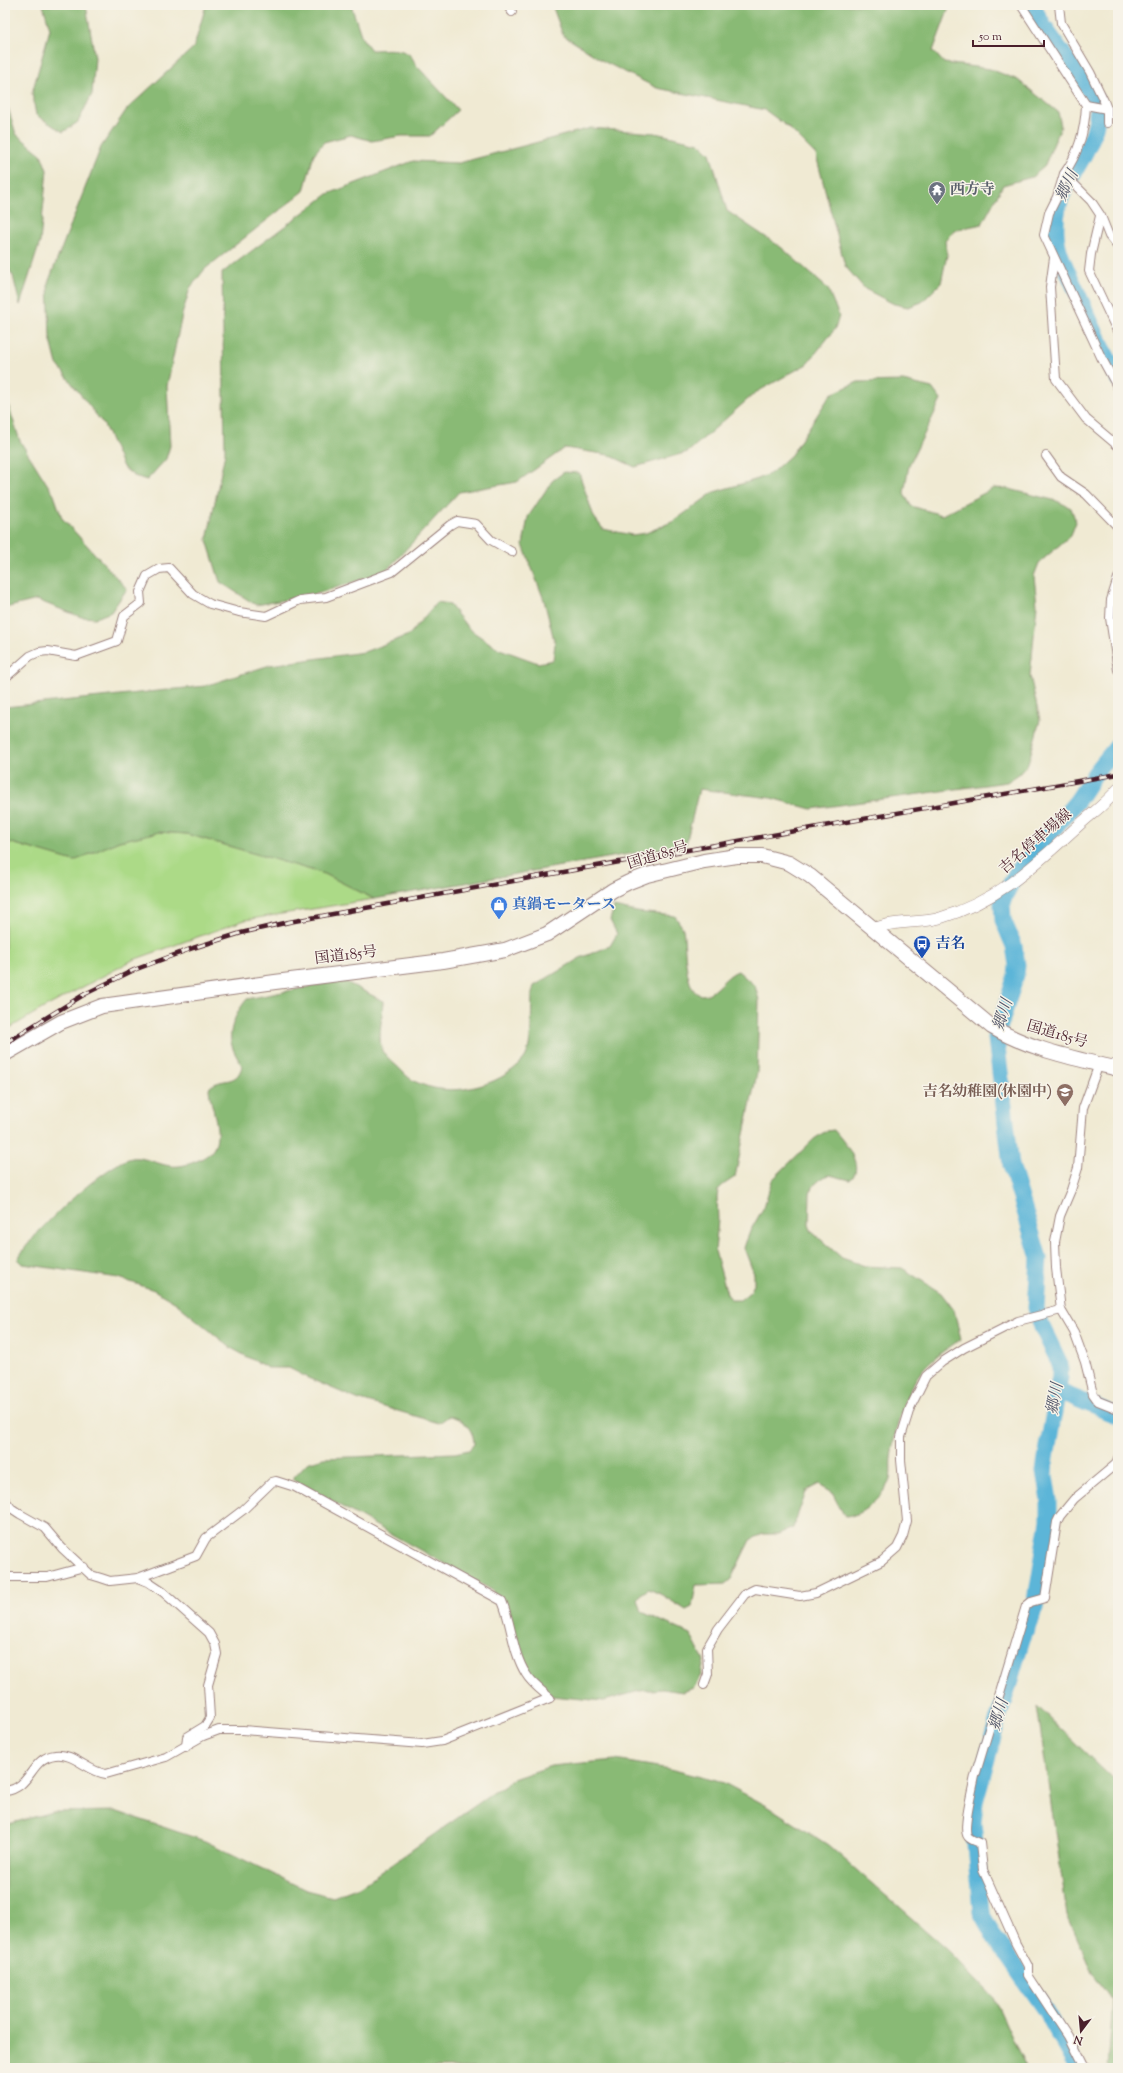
<svg xmlns="http://www.w3.org/2000/svg" width="1123" height="2073" font-family="'Sorts Mill Goudy','Noto Serif JP',serif">
<style>
.green{fill:#acda87;stroke:#7b7c59}
.forest{fill:#89ba74;stroke:#6a6c50}
.lines{fill:none;stroke-linecap:round;stroke-linejoin:round}
.river{stroke:#5bb5d8;stroke-width:17}
.street-casing{stroke:#9d847f;stroke-width:10}
.secondary-casing{stroke:#9d847f;stroke-width:12}
.highway-casing{stroke:#9d847f;stroke-width:16}
.street{stroke:#fff;stroke-width:8}
.secondary{stroke:#fff;stroke-width:11}
.highway{stroke:#fff;stroke-width:14}
.rail-casing{stroke:#4a1f2b;stroke-width:4.5}
.rail{stroke:#f7f3e8;stroke-width:3;stroke-dasharray:9;stroke-linecap:butt}
.labels{text-anchor:middle;dominant-baseline:central;stroke-width:3;stroke-linejoin:round;paint-order:stroke}
.worship-label{font-size:15px;font-weight:bold;fill:#5b616d;stroke:#f7f3e8;text-anchor:start}
.street-label{font-size:15px;fill:#4a1f2b;stroke:#f7f3e8}
.shop-label{font-size:15px;font-weight:bold;fill:#366cbe;stroke:#f7f3e8;text-anchor:start}
.transit-label{font-size:15px;font-weight:bold;fill:#164399;stroke:#f7f3e8;text-anchor:start}
.education-label{font-size:15px;font-weight:bold;fill:#785e54;stroke:#f7f3e8;text-anchor:end}
.water-label{font-size:16px;font-style:italic;fill:#505468;stroke:#f7f3e8}
</style>
<rect width="100%" height="100%" fill="#f7f3e8"/>
<filter id="ink" filterUnits="userSpaceOnUse"><feTurbulence type="fractalNoise" baseFrequency=".025" numOctaves="2"/><feDisplacementMap in="SourceGraphic" scale="8" xChannelSelector="R" yChannelSelector="G"/><feConvolveMatrix kernelMatrix="1 2 1 2 8 2 1 2 1" color-interpolation-filters="sRGB"/></filter>
<filter id="wash" filterUnits="userSpaceOnUse"><feTurbulence type="fractalNoise" baseFrequency=".012" numOctaves="4" result="noise"/><feDisplacementMap in="SourceGraphic" scale="16" xChannelSelector="R" yChannelSelector="G"/><feGaussianBlur stdDeviation="0.9" result="paint"/><feColorMatrix in="noise" values="0 0 0 0 0 0 0 0 0 0 0 0 0 0 0 0 0 1.4 0 .05"/><feComposite in="paint" operator="in"/></filter>
<g filter="url(#wash)">
<rect width="100%" height="100%" fill="#f0ead3"/>
<path class="green" d="M159,832L187,834L325,874L374,899L245,920L133,960L40,1010L5,1031V841L74,861L119,841Z"/>
<g class="forest">
<path d="M43,5H86L95,58L92,94L78,122L63,132L36,115L32,93L50,29Z"/>
<path d="M206,5H351L362,38L371,50C386,50 410,45 415,64L458,110L430,136H401L372,141L351,135L324,142L314,154L304,191L205,269L190,288L182,315L167,386L170,446L166,459L147,480L134,476L123,467L104,425L57,364L50,337L48,283L101,147L127,109L194,47Z"/>
<path d="M552,5H950L933,51L944,63L990,69L1018,80L1058,112L1061,126L1044,167L1032,177L1003,185L982,224L954,230L945,241L947,255L941,283L922,302L908,307L894,304L865,289L845,266L816,155L788,127L765,110L657,88L603,61L563,35Z"/>
<path d="M5,98L16,134L41,154L47,170L40,242L20,305L13,276L5,263Z"/>
<path d="M591,128L655,133L699,143L710,153L727,211L782,248L828,289L839,316L835,329L807,364L755,393L688,452L635,467L609,455L565,448L517,482L459,492L385,572L313,595L256,605L220,582L207,540L225,453L222,273L328,194L413,161L459,163Z"/>
<path d="M903,381L932,388L941,400L909,465L904,493L911,506L942,515L994,488L1009,489L1057,501L1071,508L1076,522L1071,535L1039,563L1034,576L1037,605L1030,676L1040,720L1028,764L1019,774L1007,782L811,809L771,798L699,789L686,844L374,899L325,874L187,834L159,832L119,841L74,861L5,841V707L205,686L270,665L364,652L409,635L437,602L449,604L469,629L497,648L538,663L553,660L555,644L544,600L523,545L528,517L552,481L564,472L579,473L594,517L603,529L632,535L646,533L674,521L714,492L758,479L771,473L791,455L831,394L858,382Z"/>
<path d="M5,395L20,441L54,495L62,518L127,589L111,612L96,618L81,617L37,600L5,608Z"/>
<path d="M614,907L637,912L675,916C677,920 681,924 683,929C686,942 683,996 703,995C715,995 725,975 738,971L755,986L759,1000L757,1073L735,1177L723,1185L718,1190L717,1198L718,1220L715,1251L727,1294L732,1300H740L751,1291L754,1284V1274L744,1248L749,1233L764,1207L772,1180L814,1139L826,1131L834,1130C844,1142 866,1166 850,1180L830,1175L823,1177L812,1187L810,1194L809,1225L812,1232L842,1258L865,1266L902,1268L941,1293L954,1310L961,1339C937,1356 923,1363 910,1390C900,1411 894,1436 891,1458C890,1465 892,1476 889,1482C881,1498 862,1516 845,1517L831,1491L819,1484L806,1491L793,1528L779,1534H763L750,1540L731,1579L725,1584L696,1585L692,1607L686,1610L662,1595L649,1589L642,1593L638,1599L642,1612L690,1634L704,1661L701,1675L693,1688L683,1692L662,1689L639,1691L604,1701L551,1696L540,1687L526,1669L492,1590L292,1479L307,1463L323,1458L455,1453L469,1450L474,1444C474,1430 463,1418 449,1416L439,1423L357,1399L308,1378L289,1368H268L231,1348L176,1303L154,1290L119,1278L23,1264L18,1259C30,1234 106,1163 132,1158C142,1156 160,1165 171,1166C183,1168 208,1159 214,1148C223,1129 210,1107 209,1088C221,1076 237,1087 242,1066C239,1060 234,1053 232,1046C227,1030 237,1011 247,999L339,981L346,982L383,1001C383,1014 378,1035 381,1046C384,1055 391,1061 398,1067C403,1072 408,1078 414,1081C448,1099 499,1088 524,1059C533,1048 531,1008 532,993L534,986L580,958L610,946L617,934L610,920Z"/>
<path d="M1037,1706L1118,1784V2068H1108L1113,2001L1092,1972L1067,1914Z"/>
<path d="M615,1760L670,1769L724,1783L769,1807L828,1845L949,1951L994,1998L1026,2068H5V1825L52,1812L115,1811L205,1841L306,1890L333,1897L359,1887L513,1779L551,1766Z"/>
</g>
<g class="lines">
<g class="river">
<path d="M1032,5L1044,27L1097,102C1101,134 1079,161 1065,189C1058,202 1055,217 1056,233C1057,253 1068,272 1076,290C1089,319 1102,349 1118,378"/>
<path d="M1058,1391L1118,1416"/>
<path d="M1077,2068L1045,2010L995,1938L981,1912L973,1822L975,1803L994,1733L1022,1639L1035,1607L1049,1520V1500L1044,1471L1046,1458L1060,1377V1364L1042,1327L1036,1308L1039,1258L1011,1165L996,1038L1016,975L1017,965L1014,946L1003,920L1002,901L1017,872L1077,801L1096,772L1118,745"/>
</g>
</g>
</g>
<g filter="url(#ink)">
<g class="lines">
<defs>
<g id="street">
<path d="M507,5L512,12"/>
<path d="M1021,5L1086,105C1085,130 1079,153 1064,174L1091,201L1101,216L1109,236L1118,247"/>
<path d="M1059,5L1061,23L1090,72L1104,101L1107,109V123"/>
<path d="M1086,105L1107,109"/>
<path d="M1064,174L1057,197L1049,213L1044,235L1101,357L1118,388"/>
<path d="M1100,216L1091,254L1089,271L1118,333"/>
<path d="M1054,258L1050,287L1056,379L1086,419L1118,446"/>
<path d="M1046,456L1061,477L1086,494L1118,527"/>
<path d="M1118,578L1111,600L1110,618L1118,670"/>
<path d="M5,678L30,656L39,652L48,651L76,656L117,641L124,616L141,603L140,592L147,576L159,569L169,568L193,594L210,604L239,612L266,616L300,600L326,597L392,572L450,525L457,521L476,524L491,540L512,552"/>
<path d="M1099,1064L1083,1108L1078,1168L1071,1190L1060,1216L1055,1242L1056,1268L1061,1310L1074,1332L1085,1362L1093,1394L1098,1401L1118,1409"/>
<path d="M5,1500L11,1508L20,1514L45,1528L62,1548L91,1575L101,1578L110,1581L138,1578L196,1556L206,1538L243,1510L272,1482L276,1481L295,1487L502,1601C512,1624 512,1652 526,1674C531,1683 542,1691 550,1698L442,1741L422,1744L243,1730H219L203,1736L166,1757L106,1774C88,1772 73,1752 55,1755C30,1758 32,1788 5,1791"/>
<path d="M5,1577H47L84,1567"/>
<path d="M138,1578L148,1582L163,1592L209,1633L215,1644L217,1654L208,1685L210,1718L205,1726L187,1737L186,1747"/>
<path d="M704,1685L708,1674L707,1648L718,1629L745,1594L755,1589L800,1596L816,1593L882,1561L897,1548L903,1536L907,1521L901,1460V1437L910,1408L926,1376L942,1362L964,1348L1018,1321L1061,1310"/>
<path d="M1084,2068L1068,2036L1028,1975V1966L1016,1944L983,1870L980,1843C974,1840 969,1840 967,1835C963,1826 973,1787 975,1776L1026,1606L1031,1602L1045,1598L1057,1522L1060,1516L1074,1499L1116,1464L1118,1458"/>
</g>
<path id="secondary" d="M875,929C892,920 919,924 940,918C998,901 1034,866 1078,826C1091,814 1107,803 1118,789"/>
<path id="highway" d="M5,1054L61,1022L102,1006L275,982L443,961L505,950L547,934L613,890L629,882L647,875L704,861L737,856H762L789,863L810,876L992,1027C1031,1050 1075,1058 1118,1069"/>
</defs>
<use href="#street" class="street-casing"/>
<use href="#secondary" class="secondary-casing"/>
<use href="#highway" class="highway-casing"/>
<use href="#street" class="street"/>
<use href="#secondary" class="secondary"/>
<use href="#highway" class="highway"/>
<defs>
<path id="rail" d="M5,1043L85,994L134,970L193,948L241,933L289,922L546,875L1118,774"/>
</defs>
<use href="#rail" class="rail-casing"/>
<use href="#rail" class="rail"/>
</g>
</g>
<defs>
<symbol id="temple-pin" viewBox="-11 -11 22 30"><path d="M0 17L-7.5 6A9.5 9.5 0 1 1 7.5 6Z" fill="#6b7280" stroke="#f7f3e8"/><path d="M0-6L5-2H3V0L6.5 2.5H4V6H1.5V3h-3V6H-4V2.5H-6.5L-3 0V-2H-5Z" fill="#fff"/></symbol>
<symbol id="shop-pin" viewBox="-11 -11 22 30"><path d="M0 17L-7.5 6A9.5 9.5 0 1 1 7.5 6Z" fill="#3f7fe0" stroke="#f7f3e8"/><path d="M-5-2.5h2.3a2.7 3.5 0 0 1 5.4 0H5L5.5 6h-11ZM-1.5-2.5h3a1.5 2.3 0 0 0-3 0Z" fill="#fff"/></symbol>
<symbol id="bus-pin" viewBox="-11 -11 22 30"><path d="M0 17L-7.5 6A9.5 9.5 0 1 1 7.5 6Z" fill="#1a4fb4" stroke="#f7f3e8"/><path d="M-5-6H5V4H4V6H2V4H-2V6H-4V4H-5ZM-3.5-4V0h7V-4ZM-3.5 1.2v1.5H-2V1.2ZM2 1.2v1.5H3.5V1.2Z" fill="#fff"/></symbol>
<symbol id="school-pin" viewBox="-11 -11 22 30"><path d="M0 17L-7.5 6A9.5 9.5 0 1 1 7.5 6Z" fill="#8d6e63" stroke="#f7f3e8"/><path d="M0-5L7-2L0 1L-7-2ZM-4 1L0 2.5L4 1V4Q0 6-4 4Z" fill="#fff"/></symbol>
</defs>
<g fill-rule="evenodd">
<use href="#temple-pin" x="927" y="180" width="20" height="27"/>
<use href="#shop-pin" x="489" y="895" width="20" height="27"/>
<use href="#bus-pin" x="912" y="934" width="20" height="27"/>
<use href="#school-pin" x="1055" y="1082" width="20" height="27"/>
</g>
<g class="labels">
<g class="worship-label">
<text x="950" y="190">西方寺</text>
</g>
<g class="street-label">
<text transform="translate(1036 842) rotate(-41)">吉名停車場線</text>
<text transform="translate(658 856) rotate(-17)">国道185号</text>
<text transform="translate(346 956) rotate(-7)">国道185号</text>
<text transform="translate(1057 1035) rotate(16)">国道185号</text>
</g>
<g class="shop-label">
<text x="512" y="905">真鍋モータース</text>
</g>
<g class="transit-label">
<text x="935" y="944">吉名</text>
</g>
<g class="education-label">
<text x="1052" y="1092">吉名幼稚園(休園中)</text>
</g>
<g class="water-label">
<text transform="translate(1068 186) rotate(-65)">郷川</text>
<text transform="translate(1004 1015) rotate(-72)">郷川</text>
<text transform="translate(1056 1399) rotate(-80)">郷川</text>
<text transform="translate(1000 1715) rotate(-73)">郷川</text>
</g>
</g>
<rect width="1123" height="2073" fill="none" stroke="#f7f3e8" stroke-width="20"/>
<g transform="translate(1081 2031) rotate(196)" stroke="#f7f3e8" stroke-width="3" paint-order="stroke">
<path d="M0-3L7 15L0 10L-7 15Z" fill="#4a1f2b"/>
<text y="-6" font-size="11" font-weight="bold" text-anchor="middle" fill="#4a1f2b">N</text>
</g>
<path d="M973 40v6h71v-6" fill="none" stroke="#4a1f2b" stroke-width="2"/>
<text x="979" y="40" font-size="12" fill="#4a1f2b" stroke="#f7f3e8" stroke-width="3" paint-order="stroke">50 m</text>
</svg>
